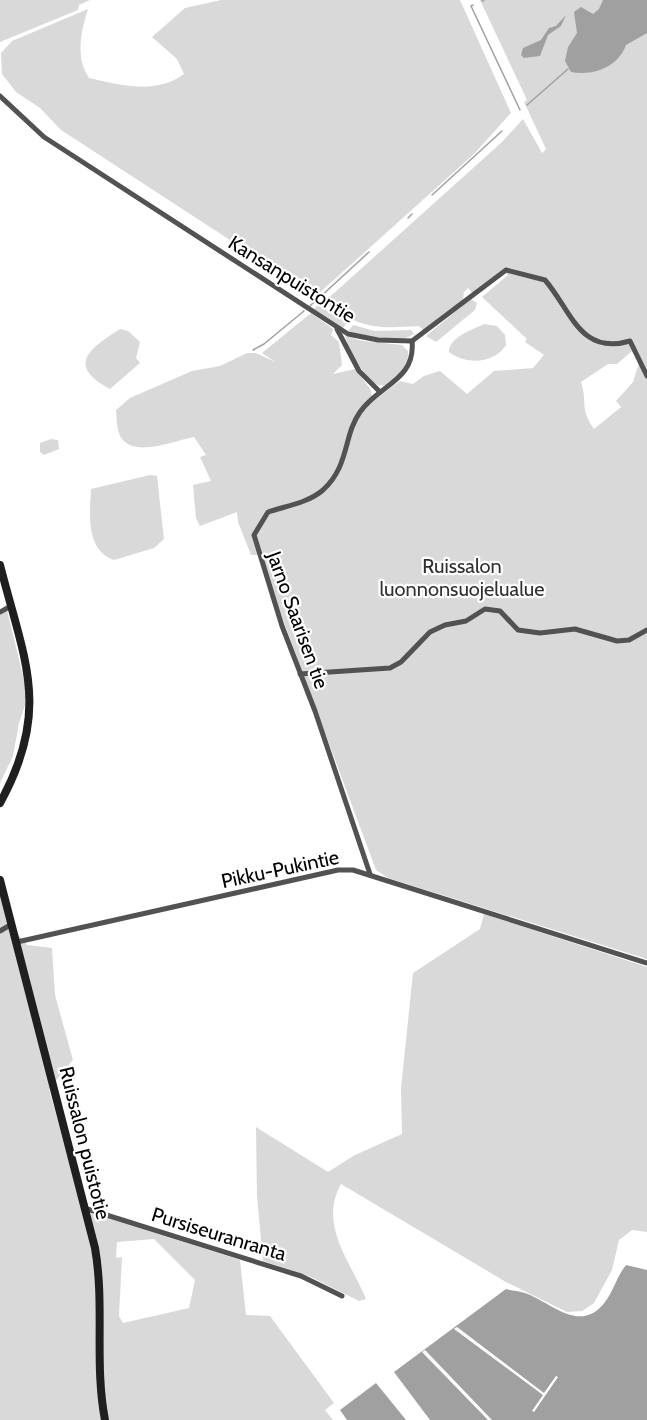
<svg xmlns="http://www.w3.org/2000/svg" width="647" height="1420" font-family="Cabin,sans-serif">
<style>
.green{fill:#d9d9d9;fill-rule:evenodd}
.water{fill:#a0a0a0}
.pier{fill:#fff}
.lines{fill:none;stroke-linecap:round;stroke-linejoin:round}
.stream{stroke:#a0a0a0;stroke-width:1.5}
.street{stroke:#525252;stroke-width:5}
.secondary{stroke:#1f1f1f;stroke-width:8}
.labels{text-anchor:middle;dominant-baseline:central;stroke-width:4.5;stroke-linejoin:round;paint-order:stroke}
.street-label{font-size:20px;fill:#000;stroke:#fff}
.park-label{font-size:20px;fill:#303030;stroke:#fff}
</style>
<rect width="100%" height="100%" fill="#fff"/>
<g class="green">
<path d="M0,0H90L79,5L78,10L0,42Z"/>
<path d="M221,0H460L511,113L475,153L316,296L61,130L40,108L16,92L2,74L1,53L12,41L88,9C81,31 75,58 89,78C121,85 155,95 184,74L177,59L152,37L185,8Z"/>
<path d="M480,0H647V959L388,878L376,870L259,555H251L238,522L237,512L200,526L196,518L193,485L211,481L200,457L206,455L194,437C174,441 141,455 125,442C116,435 117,419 116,410L130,398L192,371L220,366L247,353H256L275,362L262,353L311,313L333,329L331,335L339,342L342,365L333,374L355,369L371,390L372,402L400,381L413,384L424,376L440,371L467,394L494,371L533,368L544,355L525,342L527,339L482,297L508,275L503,269L472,293L468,288L464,292L463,300L423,330L419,326C373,329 362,328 323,303L502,142L523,119L542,153L546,149L524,102L527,100ZM632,351L639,363L633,382L616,401L621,407L594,429C579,407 588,404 581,382L608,364H617Z"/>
<path d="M471,299L477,303L475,310L436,342L426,336Z"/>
<path d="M318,305L346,321V324L343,328L314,309Z"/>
<path d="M484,324L497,326L505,335L506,345C494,364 466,365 449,352C449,337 472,330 484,324Z"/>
<path d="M353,325L375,331L411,330L415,335C410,334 412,337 405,338C386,341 365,338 348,331Z"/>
<path d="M120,329L128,331L140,342L136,358L140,363L110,389C66,365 89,349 120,329Z"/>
<path d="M345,336L363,341L402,345L408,351C409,361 404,370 397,376C393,379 389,384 385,385C369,391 349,348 345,336Z"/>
<path d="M51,439L58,440L59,449L44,455L40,452V443Z"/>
<path d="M150,475L157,476L164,539L154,548L114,560C85,550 90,513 91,489Z"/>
<path d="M0,610H7L25,684L26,702L19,723L13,756L0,783Z"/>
<path d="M0,892L8,922L27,945L52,948L55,995L73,1060L49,1089L83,1213L94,1214L240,1260L246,1315L270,1316L334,1403L325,1410L333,1420H0ZM154,1239L195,1280L189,1308L123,1323L119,1316L122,1257L116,1258L117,1242Z"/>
<path d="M484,914L647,967V1232L632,1230L619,1240L612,1270L594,1303L582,1311L567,1312L506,1282L341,1184C318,1225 351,1262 366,1299L359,1301L311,1277L263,1261L257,1196L256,1127L328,1172L355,1155L402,1134L401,1088L413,973L480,929Z"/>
</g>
<g class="water">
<path d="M603,0H647V33L626,45C618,67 594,76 571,72L565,61L568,47L577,33L574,12L581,7L593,14L599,9Z"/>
<path d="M566,15L561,26L548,35L540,56L524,58L521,55L523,48L541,40L549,28L556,26Z"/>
<path d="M626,1265L647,1270V1420H430L394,1372L506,1289C513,1291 519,1291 525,1293C551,1302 580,1335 605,1302C613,1292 616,1278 626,1265Z"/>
<path d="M376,1383L406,1420H347L340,1410Z"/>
</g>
<g class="pier">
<path d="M457,1327L544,1393L556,1376L558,1377L534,1412L532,1411L543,1395L454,1329Z"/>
<path d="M425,1350L492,1420H488L422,1352Z"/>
</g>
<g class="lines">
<g class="stream">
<path d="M482,1L484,0"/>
<path d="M473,5L471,6L520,110"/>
<path d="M527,105L568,69"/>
<path d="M432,195L502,131"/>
<path d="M408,218L412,214"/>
<path d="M319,298L369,252"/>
<path d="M310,306L314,302"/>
<path d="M253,350L264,344L304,311"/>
</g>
<g class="street">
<path d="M0,96L44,137L348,334L378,340L412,341L506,270L545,280C571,310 580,356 630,341L647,376"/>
<path d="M337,329L359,371L380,392"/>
<path d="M0,612L11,606"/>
<path d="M300,674L390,668L401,662L430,632L445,625L466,621L485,609L500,611L518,630L540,633L575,629L617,641L629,640L647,630"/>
<path d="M370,874L315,711L282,626L254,535L268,512C286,506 308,503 323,490C350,465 343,436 360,412C379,385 416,380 412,341"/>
<path d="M0,931L12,924"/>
<path d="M17,942L338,870H353L647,963"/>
<path d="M84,1208L301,1276L342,1296"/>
</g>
<g class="secondary">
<path d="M0,565C24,660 52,709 0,803"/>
<path d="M0,880L95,1248C105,1305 94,1363 105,1420"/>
</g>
</g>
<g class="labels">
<g class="street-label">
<text transform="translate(292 279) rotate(32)">Kansanpuistontie</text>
<text transform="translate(298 620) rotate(70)">Jarno Saarisen tie</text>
<text transform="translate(280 869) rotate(-12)">Pikku-Pukintie</text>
<text transform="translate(85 1143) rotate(76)">Ruissalon puistotie</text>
<text transform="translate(219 1234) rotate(17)">Pursiseuranranta</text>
</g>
<g class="park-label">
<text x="462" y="566">Ruissalon<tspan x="462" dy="23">luonnonsuojelualue</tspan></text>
</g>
</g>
</svg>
